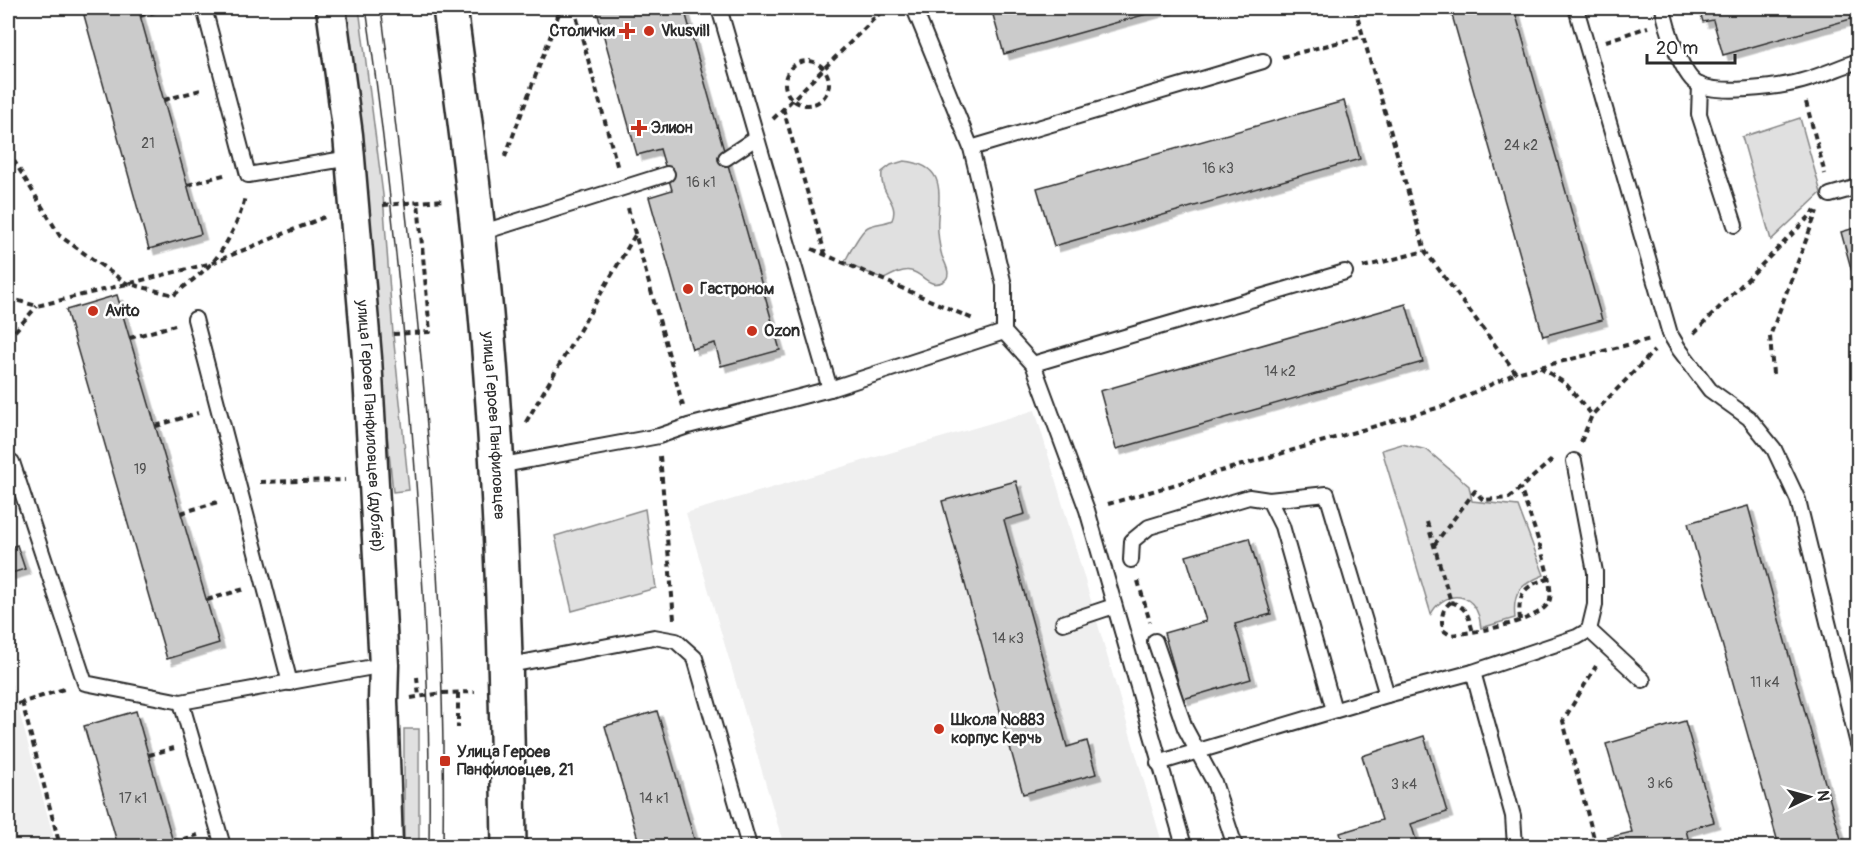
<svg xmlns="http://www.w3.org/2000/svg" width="1866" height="854" font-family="Pangolin,sans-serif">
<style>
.built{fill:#efefef}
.green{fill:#e0e0e0;stroke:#868686;stroke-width:1.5}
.building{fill:#cbcbcb;stroke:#2b2b2b;stroke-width:1.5;filter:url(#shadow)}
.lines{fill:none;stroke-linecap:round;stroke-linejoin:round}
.lane-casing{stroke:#2b2b2b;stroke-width:18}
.street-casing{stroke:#2b2b2b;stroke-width:33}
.secondary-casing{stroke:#2b2b2b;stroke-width:38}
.path{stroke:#2b2b2b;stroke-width:4;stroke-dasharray:6 4.5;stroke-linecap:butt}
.lane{stroke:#fff;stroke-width:14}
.street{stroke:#fff;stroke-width:28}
.secondary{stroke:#fff;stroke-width:33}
.tram{stroke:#2b2b2b;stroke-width:1.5}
.poi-dot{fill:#c8321e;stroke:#fff;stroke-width:2}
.labels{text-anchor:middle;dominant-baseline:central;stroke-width:5;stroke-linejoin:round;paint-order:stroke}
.number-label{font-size:14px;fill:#535353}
.poi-label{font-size:16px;font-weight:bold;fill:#2b2b2b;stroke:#fff;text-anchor:start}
.street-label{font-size:16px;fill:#2b2b2b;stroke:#fff}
</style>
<defs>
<filter id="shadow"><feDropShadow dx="5.5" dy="5.5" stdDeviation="0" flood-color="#0004"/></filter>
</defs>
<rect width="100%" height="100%" fill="#fff"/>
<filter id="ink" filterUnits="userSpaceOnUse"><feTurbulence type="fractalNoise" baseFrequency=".0167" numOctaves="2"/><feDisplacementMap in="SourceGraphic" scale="12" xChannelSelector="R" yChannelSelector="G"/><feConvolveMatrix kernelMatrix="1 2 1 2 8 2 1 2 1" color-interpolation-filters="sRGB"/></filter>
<g filter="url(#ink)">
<g class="built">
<path d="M1035,410L1163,846H784L686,513Z"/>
<path d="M8,667L17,704L56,846H8Z"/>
</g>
<g class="green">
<path d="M344,8H359L383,195L393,334L409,490L393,492Z"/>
<path d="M1800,118L1821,193L1771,240L1742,137Z"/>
<path d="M904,161C943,165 940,187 938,218C937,229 939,246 942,256C944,262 953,275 944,281C929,290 923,273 911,271C902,269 892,275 884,279L844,263C849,254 860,231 868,227C876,223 884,224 892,220C900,202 879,195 882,172L891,165Z"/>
<path d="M1402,444L1427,450L1469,486L1472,501L1518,506L1544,575C1521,584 1512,592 1515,618L1481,628C1480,624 1480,618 1478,614C1469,589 1442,593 1431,614L1382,450Z"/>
<path d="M645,509L656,588L572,611L555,536Z"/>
<rect x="404" y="729" width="15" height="117"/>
</g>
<g class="building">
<path d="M82,8H138L201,234L149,249Z"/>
<path d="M596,8H684L780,350L721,366L715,343L692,349L649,197L672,190L660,149L637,155Z"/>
<path d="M991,8H1168L1004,54Z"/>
<path d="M1450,8H1514L1602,320L1543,336Z"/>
<path d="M1699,8H1857L1858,17L1723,55L1713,20L1703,22Z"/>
<path d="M1344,101L1360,159L1054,246L1037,188Z"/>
<path d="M1858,227V290H1857L1841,232Z"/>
<path d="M117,295L219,643L167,659L66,310Z"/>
<path d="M1406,304L1423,362L1116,449L1100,391Z"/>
<path d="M1016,481L1025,514L1004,520L1067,747L1087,741L1096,774L1023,794L942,501Z"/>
<path d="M1748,506L1784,638L1843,846H1779L1688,523Z"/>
<path d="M1249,538L1271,614L1235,624L1251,679L1183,699L1164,633L1206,621L1186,556Z"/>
<path d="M17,545L25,569L8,574V548Z"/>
<path d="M136,711L173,842L174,846H118L84,726Z"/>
<path d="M657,711L670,754L696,846H640L605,726Z"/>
<path d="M1685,721L1714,822L1686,830L1690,846H1604L1603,839L1632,832L1606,744Z"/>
<path d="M1424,736L1447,812L1411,824L1418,846H1344L1340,833L1382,820L1362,756Z"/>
</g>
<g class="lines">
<defs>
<g id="lane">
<path d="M204,8L248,175L350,158"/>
<path d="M719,8L830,389"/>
<path d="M914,8L971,148L1004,285V332L1033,364L1087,510L1184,846"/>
<path d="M1576,8L1670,334L1679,349L1710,390L1749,418L1774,449L1798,500L1858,744"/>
<path d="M1663,8C1666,25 1681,73 1696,83C1714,96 1780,87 1802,81C1821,76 1840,67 1858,61"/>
<path d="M1700,85L1699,114L1735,225"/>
<path d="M971,148L1263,61"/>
<path d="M726,158L756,138"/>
<path d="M1830,195L1858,187"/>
<path d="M477,234L667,174"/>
<path d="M195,319L290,683"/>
<path d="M1033,364L1345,272"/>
<path d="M12,462L85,683L181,702L384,665"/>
<path d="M497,466L659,436L688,426L830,389L1004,332"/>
<path d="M1269,500L1327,494L1387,695"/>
<path d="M1131,560L1132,541L1149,527L1249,497L1269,500L1282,526L1334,710"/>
<path d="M1063,623L1114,606"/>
<path d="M1589,630L1643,680"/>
<path d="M1155,641L1185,728L1214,782L1235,846"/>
<path d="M505,666L654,637L676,641L695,658L749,846"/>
<path d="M1473,672L1513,816L1515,846"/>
<path d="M181,702L223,846"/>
<path d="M1158,763L1387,695L1473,672L1577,637L1589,630L1595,605V572L1574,461"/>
</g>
<g id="street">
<path id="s1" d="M331,8L348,135L367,358L384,665L383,701L388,846"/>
</g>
<g id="secondary">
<path id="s2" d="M450,8C458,70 467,133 474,196C499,410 506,631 509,846"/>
</g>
</defs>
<use href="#lane" class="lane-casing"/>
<use href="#street" class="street-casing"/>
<use href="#secondary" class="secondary-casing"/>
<g class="path">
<path d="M574,8L618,169"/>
<path d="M867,8L873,19"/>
<path d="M1355,8L1425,251L1516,373L1651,339"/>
<path d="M225,13L245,8"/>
<path d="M140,16L169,8"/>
<path d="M1606,41L1648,27"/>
<path d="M1282,57L1363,36"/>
<circle cx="807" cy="83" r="22"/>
<path d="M164,100L204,89"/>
<path d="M1806,102L1825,174"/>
<path d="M783,108L826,257"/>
<path d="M773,119L885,8"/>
<path d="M8,151L60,236L126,283L174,295"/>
<path d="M505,157L561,8"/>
<path d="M188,185L227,174"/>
<path d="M383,205L444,200"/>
<path d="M628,208L683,406"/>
<path d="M812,249L973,319"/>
<path d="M1363,267L1425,251"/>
<path d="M174,295C186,285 200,275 211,264C225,250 242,215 245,196"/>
<path d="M8,298L37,306L212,263L327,216"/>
<path d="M1694,333L1815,211"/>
<path d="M393,334L430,332L418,202"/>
<path d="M130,338L175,325"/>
<path d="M8,339L37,306"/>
<path d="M1540,367L1566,384L1592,415"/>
<path d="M1773,374L1770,336L1817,211"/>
<path d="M8,392L11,442"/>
<path d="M526,422L635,235"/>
<path d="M156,426L198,413"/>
<path d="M1581,442L1592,415L1654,351"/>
<path d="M660,456L674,619"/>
<path d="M260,482L345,480"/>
<path d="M1108,504L1444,406L1516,373"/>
<path d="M181,513L221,501"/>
<path d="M1427,522L1451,602"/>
<path d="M1434,545L1475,491L1483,500L1509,498L1553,459"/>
<path d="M1138,581L1150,622"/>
<path d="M207,600L244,589"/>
<path d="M1451,602C1441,609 1441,620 1443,630L1450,635C1471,633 1545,622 1550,599C1554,579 1528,510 1520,488"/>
<path d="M1451,602C1468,608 1468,616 1473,632"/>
<path d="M1520,620C1517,595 1524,584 1549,579"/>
<path d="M417,677L419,697"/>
<path d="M458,693V728"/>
<path d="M411,698L443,693L475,692"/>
<path d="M22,702L60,846"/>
<path d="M8,707L64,689"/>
<path d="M149,755L174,748"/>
<path d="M8,837L10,846"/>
<path d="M173,842L198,835"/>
<path d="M1593,846L1595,842L1563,721L1596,666"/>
</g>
<use href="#lane" class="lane"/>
<use href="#street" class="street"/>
<use href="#secondary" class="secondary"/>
<g class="tram">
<path d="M366,8C384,131 397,256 408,381C421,536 431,691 429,846"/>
<path d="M381,8C417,286 447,565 443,846"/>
</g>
</g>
</g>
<g class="poi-dot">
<path d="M624 22h6v6h6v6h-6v6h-6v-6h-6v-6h6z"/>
<circle cx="649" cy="31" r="6"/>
<path d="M636 119h6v6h6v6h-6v6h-6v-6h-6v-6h6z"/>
<circle cx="688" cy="289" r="6"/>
<circle cx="93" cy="311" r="6"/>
<circle cx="752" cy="331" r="6"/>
<circle cx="939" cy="729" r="6"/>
<rect x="439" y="755" width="12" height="12" rx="3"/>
</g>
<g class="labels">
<g class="number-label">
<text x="148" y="143">21</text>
<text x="1521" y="145">24 к2</text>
<text x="1218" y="168">16 к3</text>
<text x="701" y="182">16 к1</text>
<text x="1280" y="371">14 к2</text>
<text x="140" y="469">19</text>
<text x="1008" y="638">14 к3</text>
<text x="1765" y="682">11 к4</text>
<text x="1660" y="783">3 к6</text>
<text x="1404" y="784">3 к4</text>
<text x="133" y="798">17 к1</text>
<text x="654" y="798">14 к1</text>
</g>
<g class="poi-label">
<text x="615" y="31" text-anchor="end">Столички</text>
<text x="661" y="31">Vkusvill</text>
<text x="651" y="128">Элион</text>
<text x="700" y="289">Гастроном</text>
<text x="105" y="311">Avito</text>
<text x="764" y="331">Ozon</text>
<text x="951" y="720">Школа №883<tspan x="951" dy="18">корпус Керчь</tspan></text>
<text x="457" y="752">Улица Героев<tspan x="457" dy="18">Панфиловцев, 21</tspan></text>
</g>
<g class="street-label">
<text stroke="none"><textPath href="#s1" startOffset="420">улица Героев Панфиловцев (дублёр)</textPath></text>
<text stroke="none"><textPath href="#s2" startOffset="420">улица Героев Панфиловцев</textPath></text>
</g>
</g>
<rect width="1866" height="854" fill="none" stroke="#fff" stroke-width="30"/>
<rect x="15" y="15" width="1836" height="824" fill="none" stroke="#2b2b2b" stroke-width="2" filter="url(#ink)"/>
<g transform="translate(1809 797) rotate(85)" stroke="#ffffff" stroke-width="4.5" paint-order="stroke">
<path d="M0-4.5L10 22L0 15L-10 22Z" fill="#2b2b2b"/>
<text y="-9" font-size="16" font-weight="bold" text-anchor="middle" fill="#2b2b2b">N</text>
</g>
<path d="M1647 54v9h88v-9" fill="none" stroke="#2b2b2b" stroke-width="3"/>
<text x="1656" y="54" font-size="18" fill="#2b2b2b" stroke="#ffffff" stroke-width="4.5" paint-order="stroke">20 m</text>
</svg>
